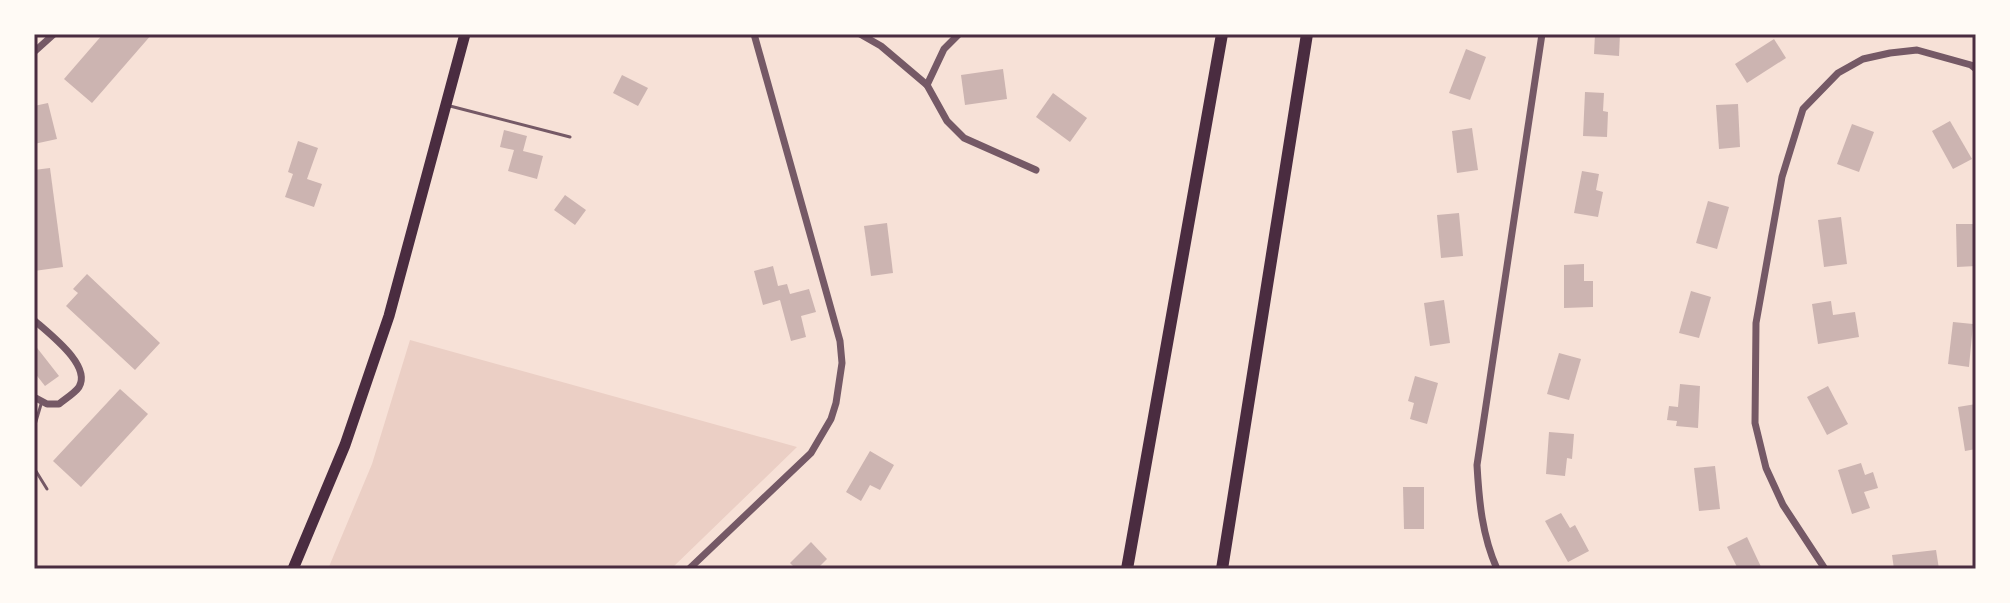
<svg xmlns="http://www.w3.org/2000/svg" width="2010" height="603" font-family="'Public Sans',sans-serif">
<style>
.green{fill:#ebcfc5}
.building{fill:#ccb4b1}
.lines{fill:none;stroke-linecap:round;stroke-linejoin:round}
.service{stroke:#755966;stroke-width:3}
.minor{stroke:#755966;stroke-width:7}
.primary{stroke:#4a2c40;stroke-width:11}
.motorway{stroke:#4a2c40;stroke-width:12}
.neatline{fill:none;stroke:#4a2c40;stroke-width:3}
</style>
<rect width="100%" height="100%" fill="#f7e1d7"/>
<path class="green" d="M410,340L797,447L671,569H328L372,464Z"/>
<g class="building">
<path d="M103,34H152L92,103L64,79Z"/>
<path d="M1595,34H1620L1619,56L1594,54Z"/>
<path d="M1774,39L1786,58L1747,83L1735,64Z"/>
<path d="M1466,49L1486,57L1470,100L1449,93Z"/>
<path d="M1003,69L1007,99L965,105L961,75Z"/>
<path d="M622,75L648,88L638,106L613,93Z"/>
<path d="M1585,92L1604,93L1603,111L1608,112L1607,137L1583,136Z"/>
<path d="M1053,93L1087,118L1070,142L1036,117Z"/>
<path d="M48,103L57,139L34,144V106Z"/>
<path d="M1738,104L1740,147L1719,149L1716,105Z"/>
<path d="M1950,121L1972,159L1953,169L1932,131Z"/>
<path d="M1852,124L1874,132L1859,172L1837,164Z"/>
<path d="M1472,128L1478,170L1457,173L1452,131Z"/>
<path d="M504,130L527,136L523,151L543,156L537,179L508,171L514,150L500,147Z"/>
<path d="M298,141L318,148L307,179L322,184L314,207L285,197L293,174L288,172Z"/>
<path d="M50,168L63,267L34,271V170Z"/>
<path d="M1582,171L1599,174L1596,190L1603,192L1598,217L1574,213Z"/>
<path d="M565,195L586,210L575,225L554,210Z"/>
<path d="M1708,201L1729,207L1717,249L1696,243Z"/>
<path d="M1459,213L1463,256L1441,258L1437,215Z"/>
<path d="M1841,217L1847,264L1824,267L1818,220Z"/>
<path d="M887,223L893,273L871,276L864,226Z"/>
<path d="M1956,224H1976V266L1957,267Z"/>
<path d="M1584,264V281H1593V307L1564,308V265Z"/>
<path d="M773,266L778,286L787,284L790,294L809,289L816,312L801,316L806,337L791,341L780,300L763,305L754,271Z"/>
<path d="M87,274L160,343L135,370L66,306L78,293L73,289Z"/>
<path d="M1691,291L1711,297L1699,338L1679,333Z"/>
<path d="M1444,300L1450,343L1430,346L1424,303Z"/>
<path d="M1831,301L1833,315L1855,312L1859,337L1818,344L1812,304Z"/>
<path d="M1953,322L1973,324L1969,367L1948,364Z"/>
<path d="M34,344L59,376L45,386L34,372Z"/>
<path d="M1559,353L1581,359L1569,400L1547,394Z"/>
<path d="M1415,376L1438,383L1427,424L1410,419L1414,403L1408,401Z"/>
<path d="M1680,384L1700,386L1698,428L1676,426L1677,421L1667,420L1669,406L1678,407Z"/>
<path d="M1828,386L1848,424L1827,435L1807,397Z"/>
<path d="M120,389L148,414L81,487L53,461Z"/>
<path d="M1976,404V449L1965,451L1958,407Z"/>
<path d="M1549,432L1574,434L1572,459L1567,458L1565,476L1546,474Z"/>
<path d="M870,451L894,465L880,490L870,485L861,501L846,492Z"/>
<path d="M1861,463L1865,475L1873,472L1878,488L1864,492L1870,508L1852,514L1838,470Z"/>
<path d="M1715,466L1720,509L1699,511L1694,468Z"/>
<path d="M1403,487H1424V529H1404Z"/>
<path d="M1561,513L1570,528L1575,525L1589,551L1568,562L1545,521Z"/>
<path d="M1747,537L1762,569H1738L1727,547Z"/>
<path d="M811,542L827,559L817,569H796L790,563Z"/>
<path d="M1936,550L1939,569H1894L1892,555Z"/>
</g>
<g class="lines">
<g class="service">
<path d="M450,106L570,137"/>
<path d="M34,428L42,401"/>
<path d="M34,468L47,489"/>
</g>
<g class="minor">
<path d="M860,34L881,46L927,85L947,121L964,138L1036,170"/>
<path d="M34,52L54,34"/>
<path d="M927,85L944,49L959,34"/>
<path d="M34,320C48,333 92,365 79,387C75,393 65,399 59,404H47L34,397"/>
<path d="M689,569L811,453L831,419L836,403L842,363L840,341L754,34"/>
<path d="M1497,569C1482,535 1479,501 1477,465L1542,34"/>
<path d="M1825,569L1783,505L1766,468L1755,423L1756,323L1782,177L1803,109L1838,73L1863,59L1890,53L1917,50L1971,65L1976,69"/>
</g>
<path class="primary" d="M293,569L345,445L389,316L465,34"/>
<g class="motorway">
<path d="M1127,569L1222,34"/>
<path d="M1222,569L1307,34"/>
</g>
</g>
<rect width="2010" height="603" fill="none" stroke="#fffaf5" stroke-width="72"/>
<rect x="36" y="36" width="1938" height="531" class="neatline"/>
</svg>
